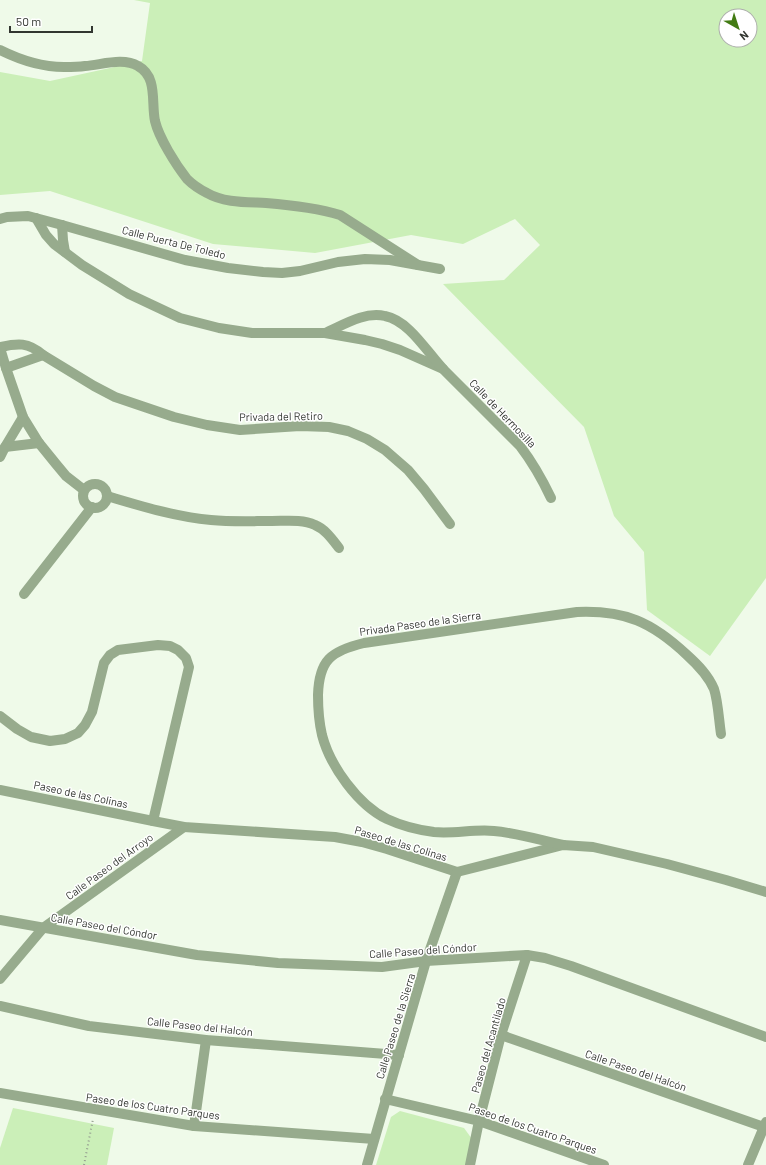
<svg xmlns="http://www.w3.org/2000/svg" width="766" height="1165" font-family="Barlow,sans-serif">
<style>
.green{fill:#cbefb8;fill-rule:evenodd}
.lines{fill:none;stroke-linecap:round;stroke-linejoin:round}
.path{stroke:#939a8f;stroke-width:2;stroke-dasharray:1 3;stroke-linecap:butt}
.street{stroke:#97ab8d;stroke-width:10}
.labels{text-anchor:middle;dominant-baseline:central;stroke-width:3;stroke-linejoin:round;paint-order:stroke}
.street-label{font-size:11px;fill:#323630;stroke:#fff}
</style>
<rect width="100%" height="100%" fill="#effae9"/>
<g class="green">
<path d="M134,0H766V578L710,656L647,610L644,552L614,516L584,427L443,284L504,280L540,245L515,219L463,244L411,235L315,253L213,244L50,191L0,195V72L50,81L142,61L150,3ZM726,16H750V40H726Z"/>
<path d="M13,1108L114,1128L107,1165H0V1148Z"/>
<path d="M400,1111L464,1128L472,1139L466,1165H376L391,1117Z"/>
</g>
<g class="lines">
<path class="path" d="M84,1165L93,1119"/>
<g class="street">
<path d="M0,50C20,60 41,67 64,67C71,67 78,67 85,66C101,65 123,57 138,66C158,77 151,102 155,121C159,138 176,165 187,179C192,184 201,190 207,193C224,203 247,202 266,203C291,205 317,208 340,215L418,265"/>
<path d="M36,218L46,235L54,244L82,265L129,294L180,318L219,328L252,333H325L365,340L382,344L400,350L443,369"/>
<path d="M0,219L7,217L28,216L62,225L185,260L228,268L263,272L282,273L300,271L338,262L365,259L390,260L440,269"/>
<path d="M62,225L63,240L65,252"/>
<path d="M325,333C343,325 365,311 385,316C410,321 428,354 445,371C470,396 495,421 520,446C533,463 542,479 551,498"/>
<path d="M0,347C18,343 28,342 43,355L94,386L115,397L174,417L207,425L240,430L300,426L329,427L348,431L367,439L385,450L408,470L424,489L450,524"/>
<path d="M0,348L6,368L23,417L39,443L56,464L66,476L84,490"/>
<path d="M6,368L43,355"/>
<path d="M5,447L39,443"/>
<path d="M0,457L5,447L23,417"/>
<circle cx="95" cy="496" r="12"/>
<path d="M107,496C141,506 176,517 211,520C232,522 252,521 272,521C286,521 302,519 315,525C325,529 332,539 339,548"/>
<path d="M24,594L92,507"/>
<path d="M0,716L17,729L31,737L50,741L65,739L78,733L85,725L92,712L104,663L110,655L118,650L158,645L170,646L178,650L186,658L189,667L153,821"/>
<path d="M0,790L153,821L184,827L335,837L362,842L387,849L457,872L563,845L593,847L667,864L726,880L766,892"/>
<path d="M563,845C540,840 517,833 494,831C474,829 454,834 434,832C418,830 402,826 387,819C358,805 330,766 322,735C319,722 318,708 318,695C319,660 331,651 364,643L577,612C625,610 652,622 687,655C698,665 708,675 714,689C718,701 719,721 721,734"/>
<path d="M0,920L197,955L278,963L382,967L426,961L527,955L545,958L571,966L766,1037"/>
<path d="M0,979L43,928L184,827"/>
<path d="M0,1006L89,1026L206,1040L399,1055"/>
<path d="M501,1035L764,1127"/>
<path d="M0,1093L194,1126L374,1139"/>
<path d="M385,1099L479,1121L604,1165"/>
<path d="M194,1126L206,1040"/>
<path d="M367,1165L426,961L457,872"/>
<path d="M470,1165L479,1121L501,1035L527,955"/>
<path d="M748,1165L766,1122"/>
</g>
</g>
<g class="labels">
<g class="street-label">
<text transform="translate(174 242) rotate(14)">Calle Puerta De Toledo</text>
<text transform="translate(503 413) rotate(46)">Calle de Hermosilla</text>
<text transform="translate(281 416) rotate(-1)">Privada del Retiro</text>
<text transform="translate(420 623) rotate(-8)">Privada Paseo de la Sierra</text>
<text transform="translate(81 794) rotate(12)">Paseo de las Colinas</text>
<text transform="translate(401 843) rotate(17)">Paseo de las Colinas</text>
<text transform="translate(109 866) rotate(-36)">Calle Paseo del Arroyo</text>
<text transform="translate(104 926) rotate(10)">Calle Paseo del Cóndor</text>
<text transform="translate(423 950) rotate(-4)">Calle Paseo del Cóndor</text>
<text transform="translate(200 1026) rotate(6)">Calle Paseo del Halcón</text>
<text transform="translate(395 1026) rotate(-73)">Calle Paseo de la Sierra</text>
<text transform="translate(488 1045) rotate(-74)">Paseo del Acantilado</text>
<text transform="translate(636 1070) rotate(19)">Calle Paseo del Halcón</text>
<text transform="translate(153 1106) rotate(8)">Paseo de los Cuatro Parques</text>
<text transform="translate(533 1128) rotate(19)">Paseo de los Cuatro Parques</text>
</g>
</g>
<g transform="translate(738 28) rotate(141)"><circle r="19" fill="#ffffff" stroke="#adafac"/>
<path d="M0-3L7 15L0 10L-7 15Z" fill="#427b13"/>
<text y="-6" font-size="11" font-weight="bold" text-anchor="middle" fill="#323630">N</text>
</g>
<path d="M10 26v6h82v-6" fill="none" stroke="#323630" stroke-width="2"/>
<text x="16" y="26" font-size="12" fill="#323630" stroke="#ffffff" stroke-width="3" paint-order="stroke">50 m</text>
</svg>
